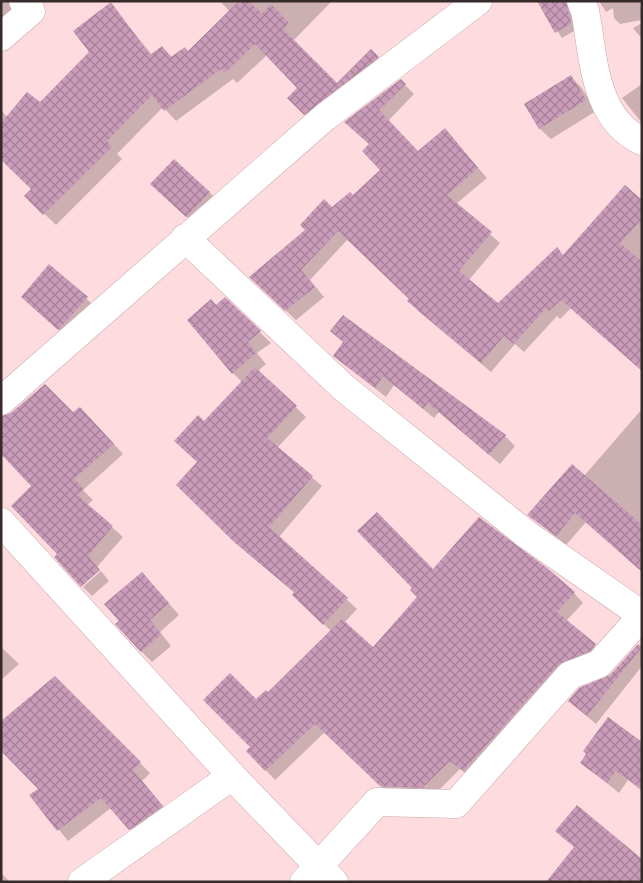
<svg xmlns="http://www.w3.org/2000/svg" width="643" height="883" font-family="'Work Sans',sans-serif">
<style>
.shadow{fill:#0003}
.building{fill:url(#building-cross-hatch)}
.lines{fill:none;stroke-linecap:round;stroke-linejoin:round}
.minor-casing{stroke:#c8a7aa;stroke-width:29}
.minor{stroke:#fff;stroke-width:28}
</style>
<defs>
<pattern id="building-cross-hatch" width="8" height="8" patternUnits="userSpaceOnUse" patternTransform="scale(1.25)"><rect width="8" height="8" fill="#ca9cb9"/><path d="M0 0l8 8M0 8l8-8" fill="none" stroke="#a57f97"/></pattern>
</defs>
<rect width="100%" height="100%" fill="#fedbde"/>
<g class="shadow">
<path d="M1,1H24L1,37Z"/>
<path d="M220,1H332L293,41L337,85L371,51L389,69L316,125L289,98L299,88L267,55L237,83L233,79L176,121L163,107L117,154L122,159L56,225L26,196L33,189L1,158V110L7,117L40,104L91,52L111,4L152,55L162,47L172,57L188,52L230,12Z"/>
<path d="M566,1L571,6L576,30L562,38L540,5Z"/>
<path d="M599,1H640L642,20L620,24L614,18L613,8L606,12Z"/>
<path d="M642,23V39L633,28Z"/>
<path d="M571,77L581,87L596,111L551,139L540,129L526,105Z"/>
<path d="M401,81L414,94L388,121L418,153L445,130L487,178L456,204L500,243L469,280L498,305L642,202V361L571,308L560,319L557,316L524,352L515,344L491,372L418,311L409,301L410,299L348,239L310,280L324,297L296,320L260,287L332,209L353,196L382,170L370,145L356,132Z"/>
<path d="M642,84V123L622,98Z"/>
<path d="M209,192L220,203L198,227L163,195Z"/>
<path d="M49,266L98,309L70,340L33,307Z"/>
<path d="M225,299L271,343L257,353L266,364L258,371L306,417L277,448L322,486L279,537L357,609L344,623L373,649L419,597L433,571L574,593L583,603L566,621L604,655L473,780L460,769L432,797L391,796L325,732L275,780L248,751L252,747L256,701L268,693L331,631L293,595L295,593L246,552L199,462L204,422L242,382L233,373L217,306Z"/>
<path d="M332,331L505,436L515,446L500,464L439,412L434,418L394,385L386,397L334,356L344,343Z"/>
<path d="M642,409V571L586,522L566,545L529,515L584,476Z"/>
<path d="M73,414L90,418L123,454L83,490L93,500L87,505L123,537L97,567L59,554L33,486L3,454L1,456V417Z"/>
<path d="M101,571L109,581L92,596L83,587Z"/>
<path d="M142,573L179,615L160,632L171,646L152,662L141,651L121,622Z"/>
<path d="M638,646L642,649V666L596,724L569,701L611,676Z"/>
<path d="M1,647L19,664L1,680Z"/>
<path d="M55,677L150,773L142,781L172,817L140,839L111,808L68,841L31,795L40,789Z"/>
<path d="M642,744V791L628,780L619,793L582,763Z"/>
<path d="M1,873L10,882H1Z"/>
</g>
<g class="building">
<path d="M239,1H249L262,14L271,4L289,23L283,29L337,83L371,49L379,57L304,115L287,98L297,88L255,44L225,73L221,69L164,111L152,95L107,141L112,147L43,215L24,196L31,189L1,160V123L27,92L40,102L89,52L73,31L111,2L150,55L162,46L171,57L185,47L188,51Z"/>
<path d="M537,1H566L571,24L555,33Z"/>
<path d="M571,75L586,100L539,129L524,104Z"/>
<path d="M401,79L406,84L379,110L418,151L445,128L478,168L447,195L492,232L459,271L498,303L557,247L563,255L625,185L642,200V219L620,243L642,262V371L561,300L549,311L546,308L514,344L504,336L481,363L407,301L409,299L338,231L301,270L315,287L285,311L249,277L305,230L300,225L324,199L332,207L350,192L353,195L380,170L362,151L369,144L344,122Z"/>
<path d="M174,159L210,192L186,217L150,184Z"/>
<path d="M49,264L88,297L58,330L21,297Z"/>
<path d="M225,297L261,331L248,342L256,353L232,374L187,320L211,299L216,305Z"/>
<path d="M343,315L506,435L489,455L428,403L429,401L423,409L383,376L375,388L333,356L343,342L330,331Z"/>
<path d="M255,367L297,406L267,438L313,476L269,527L348,598L323,625L292,595L294,592L234,542L176,485L197,462L174,441L198,415L204,421Z"/>
<path d="M45,384L73,412L80,407L114,444L74,479L84,489L77,495L113,526L88,556L100,570L81,587L54,557L57,554L11,506L31,486L1,454V416L11,413Z"/>
<path d="M572,464L642,525V572L575,513L556,536L527,515Z"/>
<path d="M377,512L433,569L479,517L547,568L575,592L557,612L596,644L590,651L558,665L463,771L450,761L422,788L380,786L315,724L265,771L246,751L250,747L203,700L230,673L256,699L266,690L268,692L342,619L373,647L417,597L410,590L412,588L357,531Z"/>
<path d="M142,572L169,603L150,620L161,634L141,652L115,624L119,621L104,604Z"/>
<path d="M638,644L642,647L587,716L568,701L579,688L610,675Z"/>
<path d="M55,676L141,762L133,770L163,806L129,830L101,798L57,831L29,795L38,789L1,751V721Z"/>
<path d="M608,717L642,742V789L616,771L607,783L580,763L586,754L583,751Z"/>
<path d="M577,805L642,859V882H546L574,847L555,831Z"/>
</g>
<g class="lines">
<defs>
<g id="minor">
<path d="M581,1L585,11C594,57 593,118 642,141"/>
<path d="M1,37L31,11L23,1"/>
<path d="M185,238L344,388L526,534L642,615"/>
<path d="M1,401L325,117L478,1"/>
<path d="M1,522L232,776L334,882"/>
<path d="M82,882L232,776"/>
<path d="M304,882L377,802L456,804L570,675L599,664L642,616"/>
</g>
</defs>
<use href="#minor" class="minor-casing"/>
<use href="#minor" class="minor"/>
</g>
<rect width="643" height="883" fill="none" stroke="#372a2b" stroke-width="5"/>
</svg>
